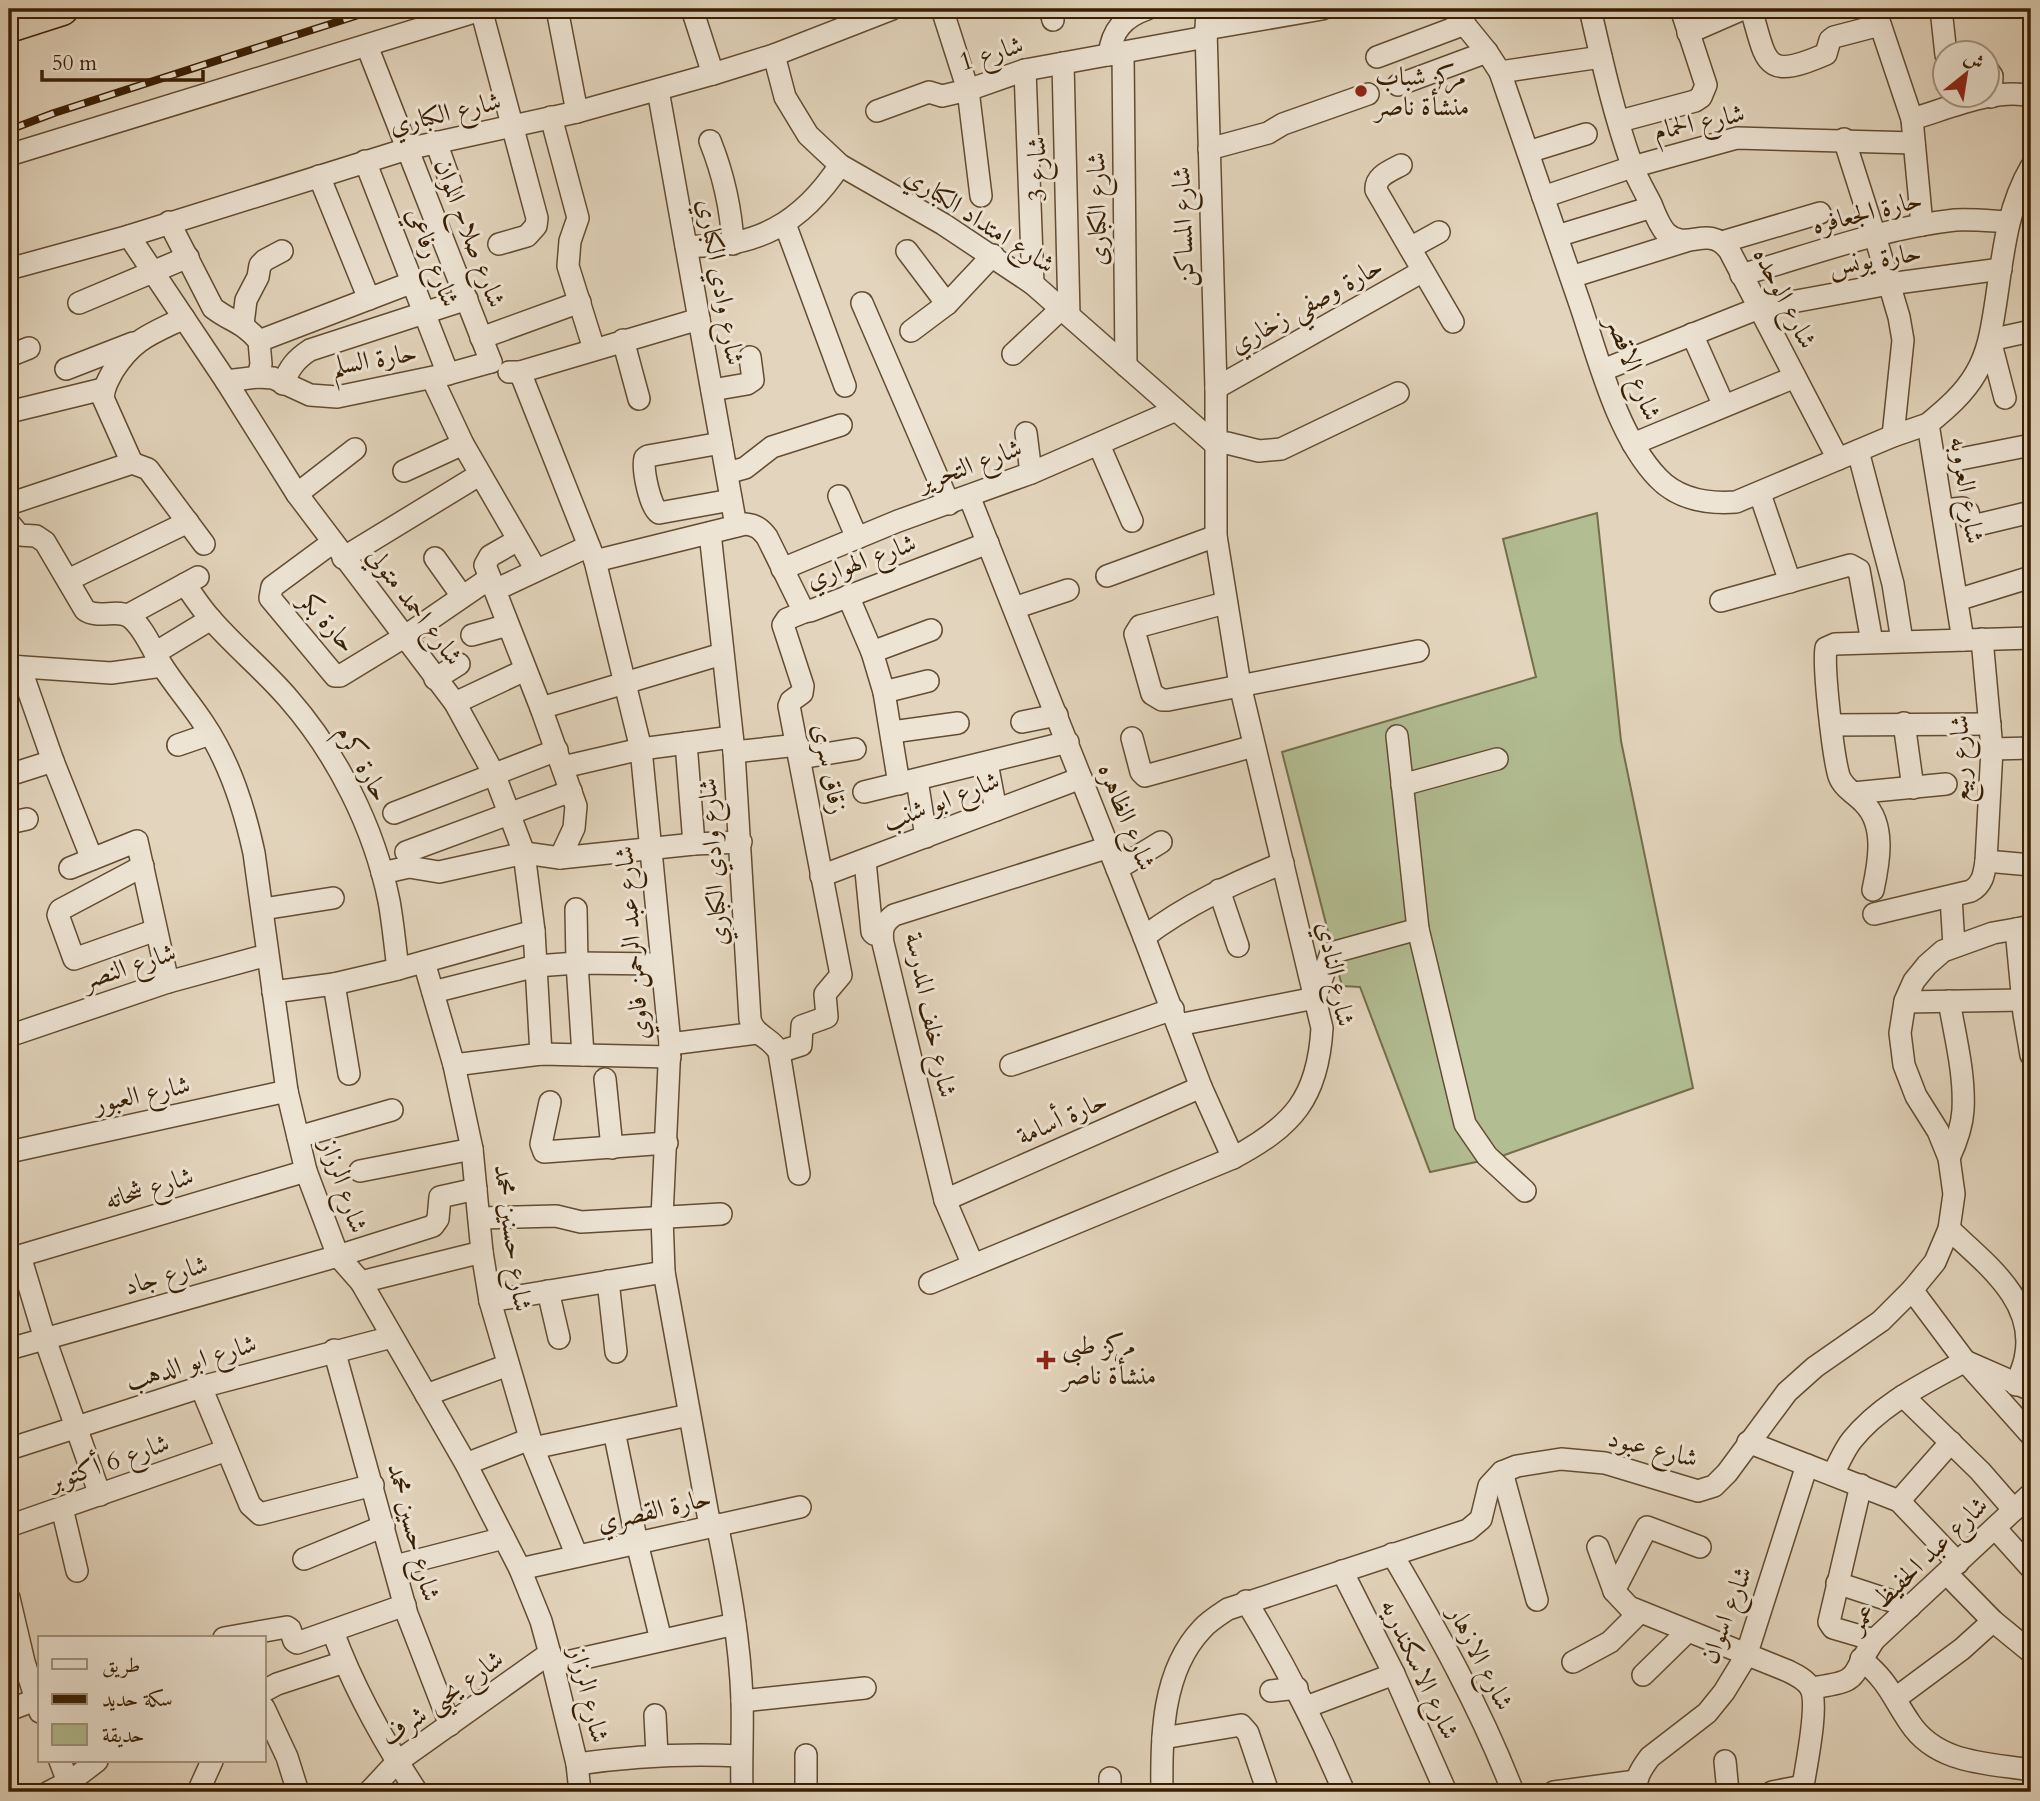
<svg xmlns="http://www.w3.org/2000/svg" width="2040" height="1801" font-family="Cardo,Amiri,serif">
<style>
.green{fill:#b2bd92;stroke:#756e4a;stroke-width:2}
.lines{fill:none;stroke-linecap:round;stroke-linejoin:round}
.minor-casing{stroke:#634c31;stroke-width:24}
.highway-casing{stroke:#381e02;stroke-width:35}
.minor{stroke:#ede4d4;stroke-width:21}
.highway{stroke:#e3d5bd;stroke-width:32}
.rail-casing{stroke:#381e02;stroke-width:8}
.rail{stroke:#ede4d4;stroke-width:5;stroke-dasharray:16;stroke-linecap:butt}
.poi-dot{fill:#8f2418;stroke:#ede4d4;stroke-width:2.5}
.labels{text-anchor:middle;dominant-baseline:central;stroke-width:6;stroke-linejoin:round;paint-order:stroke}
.street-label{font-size:26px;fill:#381e02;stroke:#ede4d4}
.poi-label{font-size:26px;fill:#381e02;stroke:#ede4d4;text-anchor:start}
</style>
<rect width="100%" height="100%" fill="#e3d5bd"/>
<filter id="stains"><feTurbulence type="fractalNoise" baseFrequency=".00286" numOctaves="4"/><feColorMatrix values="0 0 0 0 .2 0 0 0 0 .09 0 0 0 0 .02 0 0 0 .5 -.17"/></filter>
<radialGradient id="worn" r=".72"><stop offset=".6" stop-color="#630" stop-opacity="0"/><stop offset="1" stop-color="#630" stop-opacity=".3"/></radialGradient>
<path class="green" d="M1597,513L1621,741L1693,1088L1499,1157L1430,1172L1360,987L1342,986L1282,752L1536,677L1503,539Z"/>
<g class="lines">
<defs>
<g id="minor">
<path d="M481,9L537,218L536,226L527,236L499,244"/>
<path d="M557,9L577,112"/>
<path d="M692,9L713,74"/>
<path d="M942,9L968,90L981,196"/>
<path d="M1050,9L1053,20"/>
<path d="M1452,9L1487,52L1500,72C1527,149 1553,227 1580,304C1599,360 1617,435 1658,478C1679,500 1708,504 1736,502L1893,436L1928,424"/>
<path d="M1590,9C1602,61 1614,115 1632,165C1637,179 1645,192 1651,204C1655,214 1659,225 1666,233C1688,253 1707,223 1729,250L1838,459"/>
<path d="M1751,9C1767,64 1764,81 1826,54L1830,40L1834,37L1880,25"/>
<path d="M1875,9L1912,119L1922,225"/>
<path d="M1941,9L1946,55"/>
<path d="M1206,29L1322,9"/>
<path d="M1688,33L1743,9"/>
<path d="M367,46L491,362"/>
<path d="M1123,52L1126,366"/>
<path d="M774,55L785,97L808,135L840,165L943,224L1033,284L1215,444"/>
<path d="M1109,55C1112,30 1124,17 1147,9"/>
<path d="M1377,57L1465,24"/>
<path d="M1063,63L1069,315"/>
<path d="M1025,70L1033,284"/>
<path d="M1988,70L1992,76L1991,97"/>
<path d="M1500,72L1601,57"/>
<path d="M1398,85L1487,52"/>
<path d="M658,90L736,526"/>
<path d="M877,111L929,92L942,96L968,90L1025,70L1206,37"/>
<path d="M551,117L578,218L570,241L568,266L594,349"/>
<path d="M1912,119C1947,109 1996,87 2031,96"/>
<path d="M1620,121L1695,101L1701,97L1706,85L1681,9"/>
<path d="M1844,139L1875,236L1899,317L1903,340L1893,436"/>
<path d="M710,141C724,176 731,207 733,244"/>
<path d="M436,142L451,184"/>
<path d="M1209,149L1268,133L1283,124L1368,94"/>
<path d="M1528,152L1586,134"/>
<path d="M9,155L484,9"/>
<path d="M365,161L448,374"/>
<path d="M1401,165C1390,171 1375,176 1376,190L1453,322"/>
<path d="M319,176L369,299"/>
<path d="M1543,197L1632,167L1737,138L1914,143"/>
<path d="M169,222L213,308C231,322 242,321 259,341L261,364L258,377"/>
<path d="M785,224L845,386"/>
<path d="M129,236L226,381L297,494L455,703L495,776L524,853L534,931L541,1054"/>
<path d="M1557,236L1652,207"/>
<path d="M1722,242L1820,213"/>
<path d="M686,246C756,249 802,223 840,165"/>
<path d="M1410,248L1439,232"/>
<path d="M907,251L947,304"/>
<path d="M9,269L129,236L407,149L577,112L713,74L774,55L892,9"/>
<path d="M1741,275C1811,255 1882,228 1955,220C1972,219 1991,221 2009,222"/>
<path d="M1571,277L1686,241"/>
<path d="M79,303L188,257"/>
<path d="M862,303L949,504"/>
<path d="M243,324L246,300L258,277L260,265L265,260L282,251"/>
<path d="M911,331L947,304L993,255"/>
<path d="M1692,334L1724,406"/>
<path d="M481,338L580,302"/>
<path d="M623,340L639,399"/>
<path d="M259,341L413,282"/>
<path d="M1013,354L1061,309"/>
<path d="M9,356L29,348"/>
<path d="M66,369L133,343"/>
<path d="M1603,370L1759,308L1889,284L2001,269"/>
<path d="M509,372H520L699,319"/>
<path d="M520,372L595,561L641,749L670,1044L662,1217L664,1272L710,1526"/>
<path d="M432,378L463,444L536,570"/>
<path d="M226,381L258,377L273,378L310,395L337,397L448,374L491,362"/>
<path d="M283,384C289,368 296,359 310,350L467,299"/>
<path d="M1216,388L1423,271"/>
<path d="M712,390L747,384L753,380L750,357"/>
<path d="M2005,398L1990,340L2031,331"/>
<path d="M9,412L103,389"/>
<path d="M1026,433L1031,473"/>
<path d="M721,443L648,456L645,458C642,469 650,507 659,513L731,500"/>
<path d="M1215,444L1227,443L1259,451L1281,449L1398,393"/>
<path d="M1633,444L1795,377"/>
<path d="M1099,445L1132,521"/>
<path d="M1858,451L1893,584L1902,641"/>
<path d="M132,463L103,398C104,387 108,380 113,371C133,339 151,334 184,318"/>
<path d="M1935,464L2026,446"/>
<path d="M404,471L463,444"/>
<path d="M727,473L745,468L772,447L841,425"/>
<path d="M297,494L355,449"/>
<path d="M1760,494L1790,582"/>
<path d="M839,496L857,538"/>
<path d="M969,496L1144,937L1201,1087L1233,1158"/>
<path d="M9,504L132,463L148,469L204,544"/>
<path d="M1943,510L1963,508L1968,512L1970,520L1977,525L2031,512"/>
<path d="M9,523L19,535L36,536L45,542L85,610C99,620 118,607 131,618C145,629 153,652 163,667C176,687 191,704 204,724C230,763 244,807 254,853L287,1091L306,1171L338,1256L361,1282L466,1464L520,1569L541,1621L553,1665L577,1764L580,1792"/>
<path d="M710,533L734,752L750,1019C754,1036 771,1037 779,1052L799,1174"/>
<path d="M518,540L490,556L485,565L541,708L576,806L574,828L560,858"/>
<path d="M333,542L272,587L270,598L335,676H340L404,637L490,578"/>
<path d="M343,558L479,475"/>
<path d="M435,558L462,596"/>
<path d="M595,561L745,524C756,525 761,529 767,537L804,612L810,611L988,543"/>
<path d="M782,569L898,521L1031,473L1176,410"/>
<path d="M1107,576L1216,536"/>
<path d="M68,580L188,522"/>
<path d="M185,584C193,596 201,608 210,618C234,646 264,670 288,698C337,754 374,827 389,901C393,923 395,946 398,969"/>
<path d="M495,590L589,546"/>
<path d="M848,596L872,652L884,692L899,784"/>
<path d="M1957,600L2031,577"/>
<path d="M1721,601L1850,565L1859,570L1872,642"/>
<path d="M1225,603L1144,625L1140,626L1135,634L1152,694L1162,700H1168L1418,651"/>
<path d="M1014,608L1068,590"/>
<path d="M128,615L198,577"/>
<path d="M472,635L508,625"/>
<path d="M1963,640L1928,424C1946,409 1964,394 1976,373C1989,351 1992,326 1996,301C2003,254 2007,208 2031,167"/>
<path d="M872,652L931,630"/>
<path d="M155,653L211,619"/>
<path d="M9,666L111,673L162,666"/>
<path d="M20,667L53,761L92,859"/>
<path d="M435,679L459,664"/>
<path d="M884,692L928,681"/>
<path d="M455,703L525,670"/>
<path d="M541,708L722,654"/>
<path d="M1022,722L1057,715"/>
<path d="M1904,723L1913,788"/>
<path d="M1831,725L1990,724"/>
<path d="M892,732L958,723"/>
<path d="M1397,736L1418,929L1465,1124L1487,1156L1525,1191"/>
<path d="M1132,738L1141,772L1145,776L1254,746"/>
<path d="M686,743L694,844"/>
<path d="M178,745L210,734"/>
<path d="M1992,749L2031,748"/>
<path d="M734,752L798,745"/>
<path d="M800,758L855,749"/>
<path d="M987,763L996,810"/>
<path d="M563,767L641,749L732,737"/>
<path d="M9,775L53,761"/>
<path d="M917,780L926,837"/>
<path d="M1402,785L1497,759"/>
<path d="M864,792L1068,742"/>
<path d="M1853,793L1946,784"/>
<path d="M394,813L557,750"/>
<path d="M9,823L27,819"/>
<path d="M406,852L571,791"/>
<path d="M865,861L872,932L874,934L882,935"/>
<path d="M1986,861L2031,865"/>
<path d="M143,866L60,910L58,915L74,959L156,930"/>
<path d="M70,868L137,841L168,982"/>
<path d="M1117,869L1161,842"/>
<path d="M382,873L409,867L439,872L525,853L560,858L694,844L741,842"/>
<path d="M821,876L1081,778"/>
<path d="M1219,890L1238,946"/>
<path d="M1873,890C1879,862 1886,825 1864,803C1856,794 1843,788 1839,776C1833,756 1823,667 1826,648L1835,644L2031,638"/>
<path d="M1951,897L1954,946"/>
<path d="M263,909L333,898"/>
<path d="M576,909L577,963L583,1055"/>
<path d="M1874,914L1971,891C1983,884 1984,874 1986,861L1992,749L1982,639"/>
<path d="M2031,926L2016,929L2024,1014L2031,1055"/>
<path d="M1144,937C1187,904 1234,883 1283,863"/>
<path d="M424,962L454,1065L472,1149L482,1252L490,1301L533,1448L577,1556"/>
<path d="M334,984L349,1074"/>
<path d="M273,992L334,984L398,969L534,931"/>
<path d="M433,992L536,966L577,963L661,964"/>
<path d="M1949,1001C1955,1036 1965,1074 1963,1110C1962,1127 1956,1143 1949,1158"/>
<path d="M1905,1002L2023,1000"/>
<path d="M1178,1025L1315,998L1331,953L1418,929"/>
<path d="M9,1036L168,982L267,955"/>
<path d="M670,1044L757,1033"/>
<path d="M779,1052L801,1045L802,1026L827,1017L825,994L841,975L789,706L791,701L802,693L803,686L783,625L787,619L804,612"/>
<path d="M454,1065L541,1054L670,1057"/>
<path d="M1011,1065L1173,1009"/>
<path d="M605,1079L612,1148"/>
<path d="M550,1102L541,1144L544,1152L667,1143"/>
<path d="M298,1137L392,1110"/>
<path d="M9,1152L287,1091"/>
<path d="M360,1171L472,1149"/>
<path d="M945,1200L1201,1087"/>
<path d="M479,1218L556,1216L581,1222L721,1214"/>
<path d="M1949,1229C1986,1264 2038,1302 2025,1359C2023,1368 2019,1377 2016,1385"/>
<path d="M20,1256L45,1339L100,1495"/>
<path d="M9,1259L306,1171"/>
<path d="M973,1265L945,1200L883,943C881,930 883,923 894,915L1109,847"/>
<path d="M608,1281L616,1352"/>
<path d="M361,1282L482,1252"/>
<path d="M930,1283L1233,1158C1293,1126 1318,1098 1322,1028L1240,685L1216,536V388L1206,29L1207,9"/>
<path d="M1912,1290L1965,1361L2031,1435"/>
<path d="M548,1291L559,1338"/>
<path d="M490,1301L664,1272"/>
<path d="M9,1349L338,1256L433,1226L438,1219L440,1197L476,1189"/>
<path d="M334,1350L407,1614L450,1725"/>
<path d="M201,1387L250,1505L260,1514L373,1485"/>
<path d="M426,1395L508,1365"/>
<path d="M1903,1396L1980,1471L2014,1510"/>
<path d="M614,1431L637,1543L661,1640"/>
<path d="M1748,1442L1899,1501L1958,1563"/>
<path d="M533,1448L689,1415"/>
<path d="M9,1449L201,1387L392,1337"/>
<path d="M466,1464L530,1439"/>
<path d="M1502,1472L1537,1600"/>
<path d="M1833,1474C1839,1463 1844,1450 1852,1440C1882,1403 1924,1384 1965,1361L2031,1390"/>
<path d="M1861,1485L1829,1622L1833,1628L1874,1640"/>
<path d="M1899,1501L1951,1442"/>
<path d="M62,1508L77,1571"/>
<path d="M717,1524C729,1582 740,1641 742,1700C743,1731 741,1762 742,1792"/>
<path d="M9,1526L227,1450"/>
<path d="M1995,1528L2031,1568"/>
<path d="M1598,1547L1614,1591L1629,1607L1788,1671C1796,1675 1805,1679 1810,1687C1820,1703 1805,1771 1802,1792"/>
<path d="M1392,1554C1438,1632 1480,1707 1513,1792"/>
<path d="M304,1559L384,1526"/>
<path d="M395,1566L504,1538"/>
<path d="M520,1569L800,1507"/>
<path d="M1342,1571L1394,1674L1446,1792"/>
<path d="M1947,1574L1993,1621L2031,1652"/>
<path d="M1837,1583L1910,1607"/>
<path d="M1614,1591L1647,1527L1700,1547"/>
<path d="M9,1598L24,1662L40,1712"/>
<path d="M1246,1601C1284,1663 1316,1725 1344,1792"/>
<path d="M333,1632C354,1689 383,1741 417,1792"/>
<path d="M224,1638L287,1627L290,1629L294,1641L297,1643L405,1605"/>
<path d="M1861,1659C1889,1682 1891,1695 1910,1723C1937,1764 1988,1763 2031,1770"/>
<path d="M1573,1662L1610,1642L1640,1612"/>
<path d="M553,1665L735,1624"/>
<path d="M1643,1675L1687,1632"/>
<path d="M1811,1688C1863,1681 1848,1679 1874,1640L2031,1494"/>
<path d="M264,1691L277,1684L344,1662"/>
<path d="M1271,1691L1297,1688"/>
<path d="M1896,1698L1962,1649L1993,1621"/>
<path d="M742,1701L865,1688"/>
<path d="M1306,1707L1394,1674"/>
<path d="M264,1708L287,1757L298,1792"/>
<path d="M9,1710L35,1700"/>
<path d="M655,1715L657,1755"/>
<path d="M1163,1738L1241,1725L1248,1733L1268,1792"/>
<path d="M806,1755V1792"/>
<path d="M60,1761L68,1782"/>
<path d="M1725,1761L1728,1792"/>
<path d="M577,1764C633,1756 683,1753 741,1756"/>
<path d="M1110,1778V1792"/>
<path d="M49,1792L72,1780L97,1761"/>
<path d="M198,1792L212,1761"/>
<path d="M369,1792L397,1762L550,1653"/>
<path d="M1162,1792C1161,1737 1162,1671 1202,1629C1209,1621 1219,1615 1228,1609L1468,1530L1481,1519L1489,1486L1502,1472L1517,1466L1561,1459L1605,1463L1698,1491L1714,1486L1727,1473L1787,1392L1815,1367L1881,1321L1912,1290L1935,1262L1949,1229L1954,1194L1949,1158L1938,1131L1916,1096L1904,1065L1900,1033L1905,1001L1914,981L1927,965L1943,951L1993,933L2016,929"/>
<path d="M1554,1792L1636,1781"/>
<path d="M1635,1792C1636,1777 1641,1769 1650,1757L1707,1713L1724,1692L1746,1656L1807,1465"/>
<path d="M1772,1792L1803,1786"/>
</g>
<path id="highway" d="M9,26L62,9"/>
</defs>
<use href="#minor" class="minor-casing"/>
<use href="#highway" class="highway-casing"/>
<use href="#minor" class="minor"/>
<use href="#highway" class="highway"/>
<defs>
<path id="rail" d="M9,130L54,113L377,9"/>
</defs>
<use href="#rail" class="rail-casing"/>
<use href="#rail" class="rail"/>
</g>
<g class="poi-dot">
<circle cx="1361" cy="91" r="7"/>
<path d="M1042.5 1349.5h7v7h7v7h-7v7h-7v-7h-7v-7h7z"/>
</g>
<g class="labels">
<g class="street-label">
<text transform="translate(991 53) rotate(-17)">شارع 1</text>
<text transform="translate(445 113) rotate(-13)">شارع الكباري</text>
<text transform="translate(1699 122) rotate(-12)">شارع الحمام</text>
<text transform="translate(1037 169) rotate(-91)">شارع 3</text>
<text transform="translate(1097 209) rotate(-91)">شارع الكبارى</text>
<text transform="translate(1867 212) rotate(-14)">حارة الجعافره</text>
<text transform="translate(980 220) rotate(33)">شارع امتداد الكباري</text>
<text transform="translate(1183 227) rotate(-92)">شارع المساكن</text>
<text transform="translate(470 233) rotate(69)">شارع صلاح الموان</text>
<text transform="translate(433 257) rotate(69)">شارع رفاعي</text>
<text transform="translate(1875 259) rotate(-9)">حارة يونس</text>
<text transform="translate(721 282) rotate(80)">شارع وادي الكباري</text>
<text transform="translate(1785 298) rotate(63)">شارع الوحده</text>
<text transform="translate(1306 305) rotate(-29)">حارة وصفي زخاري</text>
<text transform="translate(374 359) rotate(-10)">حارة السلم</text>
<text transform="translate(1634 368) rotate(69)">شارع الاقصر</text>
<text transform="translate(970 465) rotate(-20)">شارع التحرير</text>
<text transform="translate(1967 490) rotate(81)">شارع العروبه</text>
<text transform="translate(861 561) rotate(-20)">شارع الهواري</text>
<text transform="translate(415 606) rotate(53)">شارع احمد متولي</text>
<text transform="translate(328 622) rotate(48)">حارة بكر</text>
<text transform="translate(1960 759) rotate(-91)">شارع ربيع</text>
<text transform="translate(363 763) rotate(61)">حارة كرم</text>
<text transform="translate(830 769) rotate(79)">زقاق سرى</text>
<text transform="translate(941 801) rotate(-21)">شارع ابو شنب</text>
<text transform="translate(1127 817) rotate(68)">شارع الظاهره</text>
<text transform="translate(713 862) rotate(-94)">شارع وادي الكباري</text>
<text transform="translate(632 943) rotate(-95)">شارع عبد الرحمن فاوي</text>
<text transform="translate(129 966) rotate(-18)">شارع النصر</text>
<text transform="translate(1336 974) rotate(79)">شارع النادي</text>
<text transform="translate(931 1015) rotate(78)">شارع خلف المدرسة</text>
<text transform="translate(142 1094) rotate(-12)">شارع العبور</text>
<text transform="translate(1062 1118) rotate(-24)">حارة أسامة</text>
<text transform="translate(344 1186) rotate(71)">شارع الرزاز</text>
<text transform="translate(149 1188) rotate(-17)">شارع شحاته</text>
<text transform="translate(513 1238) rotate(82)">شارع حسنين محمد</text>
<text transform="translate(166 1275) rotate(-16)">شارع جاد</text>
<text transform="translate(191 1362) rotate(-17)">شارع ابو الدهب</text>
<text transform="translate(1653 1448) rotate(14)">شارع عبود</text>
<text transform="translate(109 1462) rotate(-19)">شارع 6 أكتوبر</text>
<text transform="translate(654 1510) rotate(-13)">حارة القصري</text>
<text transform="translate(414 1532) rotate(75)">شارع حسين محمد</text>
<text transform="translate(1918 1564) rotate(-44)">شارع عبد الحفيظ عمر</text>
<text transform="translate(1726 1615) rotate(-69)">شارع اسوان</text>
<text transform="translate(1481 1658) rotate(63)">شارع الازهار</text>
<text transform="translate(1420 1669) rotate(65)">شارع الاسكندريه</text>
<text transform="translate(589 1695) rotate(76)">شارع الرزاز</text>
<text transform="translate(442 1698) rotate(-36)">شارع يحيى شرف</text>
</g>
<g class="poi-label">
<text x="1375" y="76">مركز شباب<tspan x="1375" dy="30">منشأة ناصر</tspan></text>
<text x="1062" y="1345">مركز طبى<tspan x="1062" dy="30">منشأة ناصر</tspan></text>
</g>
</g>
<rect width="2040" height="1801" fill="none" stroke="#e3d5bd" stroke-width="35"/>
<rect x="10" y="10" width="2019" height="1780" fill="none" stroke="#381e02" stroke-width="3.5"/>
<rect x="18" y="18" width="2005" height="1766" fill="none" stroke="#381e02" stroke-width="2"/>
<rect x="38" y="1636" width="228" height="126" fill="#ede4d4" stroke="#a59580" stroke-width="2"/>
<rect x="52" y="1659" width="35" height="10" fill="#ede4d4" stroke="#a59580" stroke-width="2"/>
<text x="102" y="1672" font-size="21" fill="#381e02">طريق</text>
<rect x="52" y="1694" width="35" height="10" fill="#381e02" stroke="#a59580" stroke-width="2"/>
<text x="102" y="1706" font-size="21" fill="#381e02">سكة حديد</text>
<rect x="52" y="1724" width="35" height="21" fill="#b2bd92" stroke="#a59580" stroke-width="2"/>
<text x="102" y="1742" font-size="21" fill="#381e02">حديقة</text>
<g transform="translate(1966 74) rotate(30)"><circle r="33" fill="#ede4d4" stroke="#a59580" stroke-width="2"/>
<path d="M0-5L12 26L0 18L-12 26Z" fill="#8f2418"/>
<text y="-10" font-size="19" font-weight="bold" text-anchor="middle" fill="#381e02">ش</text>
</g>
<path d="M42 70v10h161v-10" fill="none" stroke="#381e02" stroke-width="3.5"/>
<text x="52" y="70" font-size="21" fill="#381e02" stroke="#ede4d4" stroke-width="5" paint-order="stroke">50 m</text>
<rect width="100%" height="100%" filter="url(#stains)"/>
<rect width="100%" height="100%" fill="url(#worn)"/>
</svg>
